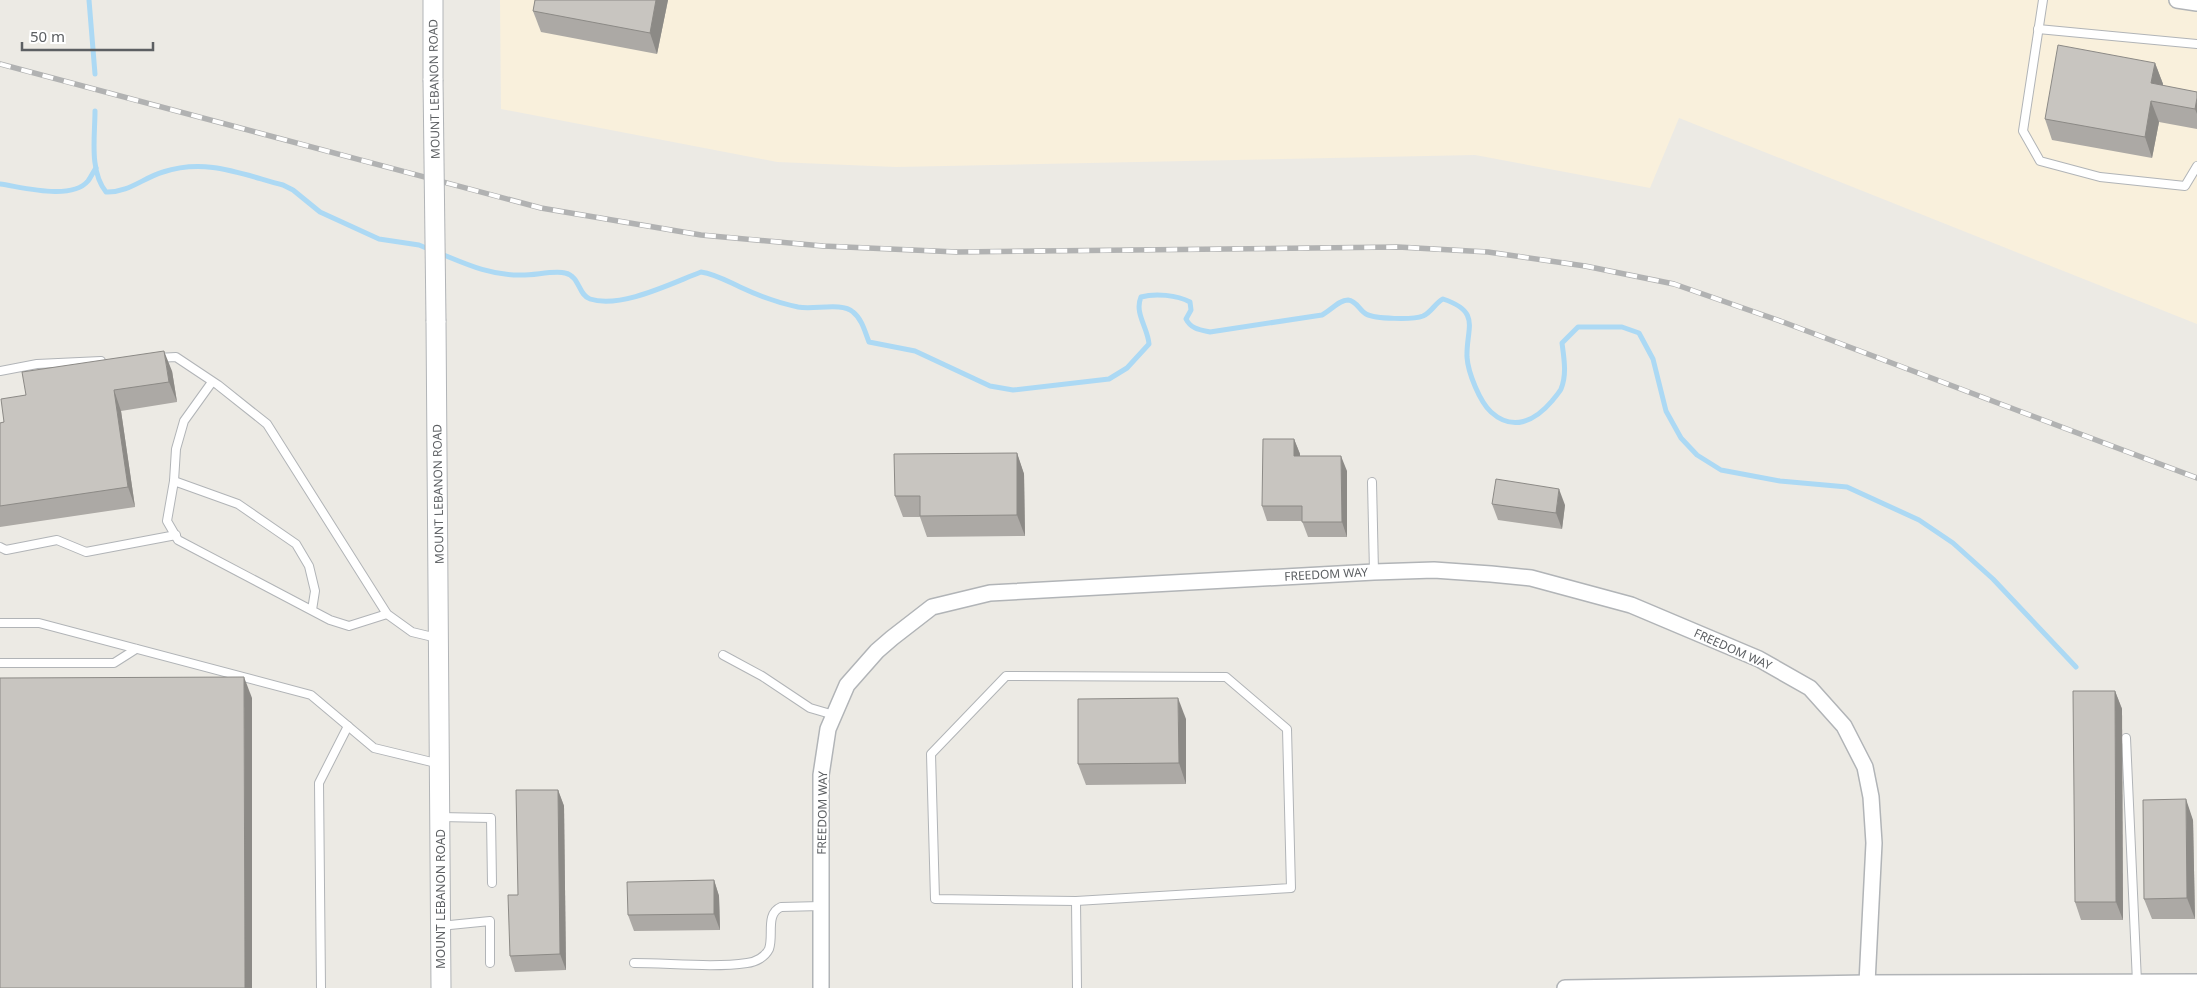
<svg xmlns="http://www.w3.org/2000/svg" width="2197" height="988" font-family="'Noto Sans',sans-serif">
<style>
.commercial{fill:#f9f0dc}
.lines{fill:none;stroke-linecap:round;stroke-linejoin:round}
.stream{stroke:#acd9f4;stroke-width:5}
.service-casing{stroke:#b1b4b7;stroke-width:10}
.minor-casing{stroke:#b1b4b7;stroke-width:18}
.tertiary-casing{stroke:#b1b4b7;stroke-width:21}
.service{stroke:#fff;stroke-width:8}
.minor{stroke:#fff;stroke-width:15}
.tertiary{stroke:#fff;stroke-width:19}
.rail-casing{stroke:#b1b2b2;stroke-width:5.5}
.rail{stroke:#fff;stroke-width:4;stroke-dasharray:11;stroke-linecap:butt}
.tertiary-bridge-casing{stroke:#b1b4b7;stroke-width:21;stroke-linecap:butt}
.tertiary-bridge{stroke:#fff;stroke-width:19}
.wall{fill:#aca9a5}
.shaded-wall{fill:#8c8a86}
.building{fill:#c8c5c0;stroke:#8c8a86}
.labels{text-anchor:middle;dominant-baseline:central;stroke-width:4;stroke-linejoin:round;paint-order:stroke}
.street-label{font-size:12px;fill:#5c5f62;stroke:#fff}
</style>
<rect width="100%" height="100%" fill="#eceae4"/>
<path class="commercial" d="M500,0H2197V324L1679,118L1650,188L1475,155L896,167L777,162L501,109Z"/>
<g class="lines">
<g class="stream">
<path d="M89,0L95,74"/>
<path d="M95,111C95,136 89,171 106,192C128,193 143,178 163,172C206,158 241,174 283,185L293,190L320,212L379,239L419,245L431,250"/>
<path d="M0,184C22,187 71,201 88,181C91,177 93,172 96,168"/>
<path d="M439,253C466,264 489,275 519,275C532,276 554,270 565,273C580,276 578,295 590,299C621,309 672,283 701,272C715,274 727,281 740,287C757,295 779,303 798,307C814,310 842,302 853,312C862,319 865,332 869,342L915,351L990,386L1013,390L1109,379L1127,368L1149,344C1148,328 1134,313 1141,297C1155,293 1177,295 1190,302L1191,310L1186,319C1191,329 1200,330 1210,332L1322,315C1330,311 1339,300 1348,300C1357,301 1359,310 1366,314C1375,319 1413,320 1423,316C1432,312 1435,303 1443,299C1482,312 1466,328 1467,357C1468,373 1480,402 1491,412C1513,432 1535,421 1552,401C1555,397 1559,393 1561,389C1567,375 1564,358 1562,343L1578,327H1622L1639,333L1653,359L1666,411L1681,438L1697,455L1721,470L1780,481L1847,487L1919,520L1953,543L1993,579L2076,667"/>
</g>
<defs>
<g id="service">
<path d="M2043,0L2023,131L2040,161L2100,177L2185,186L2197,166"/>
<path d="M2038,29L2197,44"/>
<path d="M157,358L176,357L218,385L267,424L387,614L412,632L437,638"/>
<path d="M0,371L37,364L101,361"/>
<path d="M174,481L176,449L184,421L212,382"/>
<path d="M1372,482L1374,572"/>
<path d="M0,547L6,550L57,540L86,552L176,535"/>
<path d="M312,610L315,591L309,566L296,544L238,504L174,481L167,521L178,540L330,620L349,626L387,614"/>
<path d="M0,623H39L311,695L374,748L440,764"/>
<path d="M723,655L762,676L810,708L834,715"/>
<path d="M0,663H114L136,649"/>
<path d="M1006,676L1226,677L1287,729L1291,888L1076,901L935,899L931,754Z"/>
<path d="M2126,738L2137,982"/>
<path d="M440,817L491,818L492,883"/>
<path d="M1076,901L1077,988"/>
<path d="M440,926L490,921V963"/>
<path d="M634,963C669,963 713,968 747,963C756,962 765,957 769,949C774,935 765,914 781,907L821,906"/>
<path d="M321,988L319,783L348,726"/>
</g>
<g id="minor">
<path d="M2177,0L2197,3"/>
<path d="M821,988V775L828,729L847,685L877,651L892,638L932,607L990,593L1374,572L1434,570L1491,574L1531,578L1631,605L1759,659L1810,688L1844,726L1865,767L1871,797L1874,843L1867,983"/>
<path d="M1565,988L1867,983L2197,982"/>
</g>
<g id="tertiary">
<path d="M433,0V80"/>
<path d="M436,321L441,988"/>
</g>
</defs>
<use href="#service" class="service-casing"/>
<use href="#minor" class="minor-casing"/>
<use href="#tertiary" class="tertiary-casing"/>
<use href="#service" class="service"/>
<use href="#minor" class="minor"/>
<use href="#tertiary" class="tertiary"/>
<defs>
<path id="rail" d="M0,64L541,208L701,235L823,246L957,252L1398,247L1488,252L1585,266L1674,284L1783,322L2197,478"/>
</defs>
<use href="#rail" class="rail-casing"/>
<use href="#rail" class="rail"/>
<defs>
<path id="tertiary-bridge" d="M433,80L436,321"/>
</defs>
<use href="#tertiary-bridge" class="tertiary-bridge-casing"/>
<use href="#tertiary-bridge" class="tertiary-bridge"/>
</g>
<g class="wall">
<path d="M535,0H668L657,54L541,32L533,11Z"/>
<path d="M2155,63L2163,84V86L2197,92V129L2159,122L2152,158L2052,140L2045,119Z"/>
<path d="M172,371L177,402L121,411L135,507L0,527V423Z"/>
<path d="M1294,439L1300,454V456L1347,471V537H1308L1302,521H1267L1262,506Z"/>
<path d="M1017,453L1024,474L1025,536L927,537L920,517H903L895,496Z"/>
<path d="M1492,504L1565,505L1562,529L1498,520Z"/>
<path d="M2115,691L2122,709L2123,920H2081L2075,902Z"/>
<path d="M1186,719V784L1086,785L1078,764Z"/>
<path d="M558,790L564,806L566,970L515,972L510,956L518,895Z"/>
<path d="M2193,820L2195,919H2152L2144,899Z"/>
<path d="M714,880L719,896L720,930L634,931L628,915Z"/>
</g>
<g class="shaded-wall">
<path d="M656,0H668L657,54L650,33Z"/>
<path d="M2155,63L2163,84L2160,102L2151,83Z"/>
<path d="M2197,98V114L2195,109Z"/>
<path d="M2151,101L2159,122L2152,158L2145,137Z"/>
<path d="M164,351L172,371L177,402L169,382Z"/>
<path d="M114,390L121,411L135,507L128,487Z"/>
<path d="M1294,439L1300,454V472L1294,456Z"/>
<path d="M1017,453L1024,474L1025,536L1017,515Z"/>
<path d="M1341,456L1347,471V537L1342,522Z"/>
<path d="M1559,489L1565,505L1562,529L1556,513Z"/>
<path d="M244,677L252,698V988H245Z"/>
<path d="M2115,691L2122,709L2123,920L2116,902Z"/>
<path d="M1178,698L1186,719V784L1179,763Z"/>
<path d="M558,790L564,806L566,970L560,954Z"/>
<path d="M2186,799L2193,820L2195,919L2187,898Z"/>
<path d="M714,880L719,896L720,930L714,914Z"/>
</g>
<g class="building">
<path d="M535,0H656L650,33L533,11Z"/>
<path d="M2058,45L2155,63L2151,83L2197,92V98L2195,109L2151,101L2145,137L2045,119Z"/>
<path d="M164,351L169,382L114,390L128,487L0,506V423L4,422L1,399L26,395L22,372Z"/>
<path d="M1263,439H1294V456H1341L1342,522H1302V506H1262Z"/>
<path d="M1017,453V515L920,516V496H895L894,454Z"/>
<path d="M1496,479L1559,489L1556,513L1492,504Z"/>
<path d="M244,677L245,988H0V678Z"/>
<path d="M2073,691H2115L2116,902H2075Z"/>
<path d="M1178,698L1179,763L1078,764V699Z"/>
<path d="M516,790H558L560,954L510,956L508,895H518Z"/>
<path d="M2186,799L2187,898L2144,899L2143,800Z"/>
<path d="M714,880V914L628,915L627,882Z"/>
</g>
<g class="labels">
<g class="street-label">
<text transform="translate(434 89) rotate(-91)">MOUNT LEBANON ROAD</text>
<text transform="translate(438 494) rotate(-91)">MOUNT LEBANON ROAD</text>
<text transform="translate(1326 574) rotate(-3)">FREEDOM WAY</text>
<text transform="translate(1733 649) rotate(24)">FREEDOM WAY</text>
<text transform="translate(822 813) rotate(-89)">FREEDOM WAY</text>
<text transform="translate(440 899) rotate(-90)">MOUNT LEBANON ROAD</text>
</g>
</g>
<path d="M22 42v8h131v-8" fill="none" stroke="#5c5f62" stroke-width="2.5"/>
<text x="30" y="42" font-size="15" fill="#5c5f62" stroke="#ffffff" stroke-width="4" paint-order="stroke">50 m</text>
</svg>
